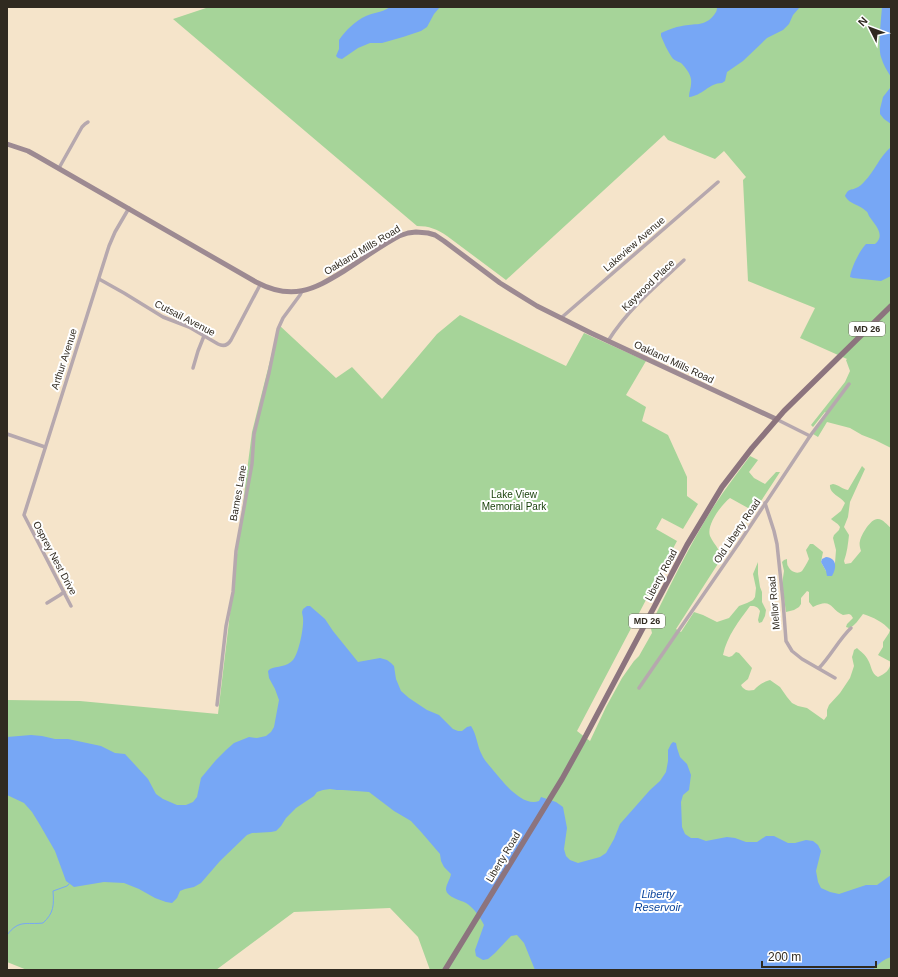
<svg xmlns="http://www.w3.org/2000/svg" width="898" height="977" font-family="Helvetica,sans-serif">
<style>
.green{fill:#a6d499}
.water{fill:#77a7f5}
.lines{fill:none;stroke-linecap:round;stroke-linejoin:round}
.stream{stroke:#77a7f5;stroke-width:1}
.street{stroke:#b6a8ae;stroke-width:3.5}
.secondary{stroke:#9d8a92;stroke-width:5}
.primary{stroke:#8c747e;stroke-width:5.5}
.labels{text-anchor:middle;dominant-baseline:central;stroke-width:4;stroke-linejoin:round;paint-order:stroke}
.shield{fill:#fff;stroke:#6e6a63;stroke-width:1}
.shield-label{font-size:9px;font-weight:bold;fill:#302a20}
.street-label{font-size:10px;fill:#302a20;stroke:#fff}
.park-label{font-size:10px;fill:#153d07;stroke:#fff}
.water-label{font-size:11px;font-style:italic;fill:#0a449c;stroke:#fff}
</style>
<rect width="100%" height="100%" fill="#f5e4ca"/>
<g class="green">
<path d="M209,7H891V448L875,440L862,435L850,428L827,422L818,437L813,434L828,414L825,412L813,427L811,425L845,382L850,371L846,360L847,359L800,338L815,308L748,281L743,180L746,177L724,151L715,159L668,140L664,135L506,280L447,236C437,229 429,226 417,226L173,19Z"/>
<path d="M460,315L566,366L584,333L646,361L626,395L646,407L642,421L668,435L687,477V496L698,504L683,529L662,518L656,529L677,541L577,731L590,741L606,707L622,678L634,661L639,656L652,633L651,629L653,620C672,582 691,542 714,506C725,489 738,472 750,456L758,460L749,472L754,478L765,484L776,472H780L746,524L748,515V508L730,498C722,504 706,525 710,536C712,541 716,545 718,549C720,552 720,556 721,559L676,629L681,632L694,612L703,615L717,622L729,618L739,606L747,603L753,600L755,597L756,588L753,574L758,562V574L760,587L762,592V602L766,610L765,616L762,622L759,623L758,620L760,611C757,606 755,606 750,606C739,621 727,636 723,655L729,657L732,656L736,652L739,653L752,668L748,679L741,685C744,691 749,691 754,690C759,685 763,682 770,680L780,687L787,697L792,703L798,706L807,708L824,720L827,716V710L829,705L840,693L850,678L854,666L852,657L853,654L854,650L857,648C860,651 866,655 868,660C872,667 871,673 878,677C885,674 890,670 891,662L878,655L883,647V642L889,633L890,630C883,622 873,617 863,614C859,619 855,626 849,628L846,627L847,624L853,618L851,615L849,614L843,615C830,609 832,597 813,607L809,602V592L807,591L801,598V604L799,607L794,610L786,612L782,584L784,571L782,562L784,560L787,559C787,560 787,565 788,566C790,571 797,575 802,571C804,568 807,563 809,559L806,550L810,544H813L823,552L821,562L826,571L835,563L836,550L833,538L834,535L839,530L840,527C838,523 834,522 831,519L841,511L845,503C840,496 829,494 830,485L833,484C839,485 842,489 848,490L862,466L865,469L850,502L848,517L844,527L849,535C848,544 847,553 844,561L845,564L851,563L861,551C860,548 859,544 860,541C861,535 871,518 878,519C883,519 887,525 891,528V970H430L418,937L390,908L294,912L216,970H27L7,962V700L80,701L218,714L247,471L252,432L279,325L336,378L352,367L382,399L437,334Z"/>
</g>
<g class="water">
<path d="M390,7H440L434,14L427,27L421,31L403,37L382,43H370L358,48L342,59L338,58L336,56L339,49V40C346,30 355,21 366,16C375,12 381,13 390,7Z"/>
<path d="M717,7H800L793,15L789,24L783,30L767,38L743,61L727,72L725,81L722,83C709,83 702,96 689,97C689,91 692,86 691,79C690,73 685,67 681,63C677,61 673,60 671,56C667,50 664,43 661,36V33C668,30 675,27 682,26C694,23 705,27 714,15C716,12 717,11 717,7Z"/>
<path d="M882,7H891V77C887,71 883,64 881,57C878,46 881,20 882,7Z"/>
<path d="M891,80V124L884,119L880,114V109L883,97L890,88Z"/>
<path d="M891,147V276L881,281L853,278L850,277C851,268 860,250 866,244H875C886,235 875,225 869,216C868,214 868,212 866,211C859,204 850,205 845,196C849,188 849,191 856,188C859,187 862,184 864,182C875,171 879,157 891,147Z"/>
<path d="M826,557C837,558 837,568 832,576H827L826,571L821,562L822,559Z"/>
<path d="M307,606H310L325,619L333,631L358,662L380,658L387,660L391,663L394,666L396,679L401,691L409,698L427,710L439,715L453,729L458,731H462L467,727L471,726C477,735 477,746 482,755C484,760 489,765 493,770C503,782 522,807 539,801L541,797L556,802L563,807L567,828L564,849L566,856L570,860L578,863L600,857L606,853L614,839L620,824L650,790L660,781L666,772L668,761V750L671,744L673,742L676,743L677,748L680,757L687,764L691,775L689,790L683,795L681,802L682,827L685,834L691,838H698L706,841L727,837L735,838L746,842H757L766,836H774L788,843H795L806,840L813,841L818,845L821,851L816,871L818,882L821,888L830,892L839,894L866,885H877L891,875V957C884,959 878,964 873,970H535L524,943L517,935L511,936L495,953L488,959L483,960L476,956L475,950L484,925C480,917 474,908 466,903C460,900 447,897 446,890C446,884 450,880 451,874L444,867L441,861L440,854L422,833L411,821L394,811L369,792L343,790H337L330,789L323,790L317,792L314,796L296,808L286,818L281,826L276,831L271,832L252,833L247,835L220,861L201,883L194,887L185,889L180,891L177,898L172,903L166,902L155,898L139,889L124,883L104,882L74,887L66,881L55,851L40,825L32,812L24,803L7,795V737L31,735L42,736L55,739H68L101,746L115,753L125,754L148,779L156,794L163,799L177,805H186L193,802L197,797L201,778L216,760L226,750L234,743L249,737L257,738L266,736L271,732L274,727L279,700L275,689L269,678L268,671L270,669C277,666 287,667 293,660C299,653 304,627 303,618C303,617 302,613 302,612L303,609Z"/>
</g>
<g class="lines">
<path class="stream" d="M7,935C19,919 26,925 43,923C54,913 54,905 53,891L67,886L69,884"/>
<g class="street">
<path d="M59,168L82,127L85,124L88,122"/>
<path d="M99,279L124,293L163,317L189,327L218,344C224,347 228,345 231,340L260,285"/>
<path d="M561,318L718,182"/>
<path d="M608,341C628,309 657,285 684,260"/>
<path d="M193,368L198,351L204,336"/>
<path d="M776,419L810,436"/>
<path d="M7,434L45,447"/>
<path d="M765,503L774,531L777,544L783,601L786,641L792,651L802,659L835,678"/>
<path d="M47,603L60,595L64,592"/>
<path d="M71,606L24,515L109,246L115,232L129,208"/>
<path d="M819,668C830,657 840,638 851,628"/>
<path d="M639,688L739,543L810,436L849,384"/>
<path d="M217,705L226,626L233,592L236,551L252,464L254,434L256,426L269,373L278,329L283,318L300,295L302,291"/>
</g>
<path class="secondary" d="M7,144L28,151L37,156L256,282C292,301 313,290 344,271C363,259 380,246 399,236L408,233L416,232L428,233L435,235L444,241L500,283L537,306L591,333L776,419"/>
<path class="primary" d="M445,970L562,779L582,743L687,545L722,487L752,448L784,411L891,306"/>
</g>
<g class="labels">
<g class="shield">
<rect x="849" y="322" width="36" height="14" rx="3"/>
<rect x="629" y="614" width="36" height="14" rx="3"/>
</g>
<g class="shield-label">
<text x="867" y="329">MD 26</text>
<text x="647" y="621">MD 26</text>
</g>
<g class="street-label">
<text transform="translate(634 244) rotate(-41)">Lakeview Avenue</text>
<text transform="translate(362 250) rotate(-31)">Oakland Mills Road</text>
<text transform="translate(648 285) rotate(-44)">Kaywood Place</text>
<text transform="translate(185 318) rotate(27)">Cutsail Avenue</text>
<text transform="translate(64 359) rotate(-72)">Arthur Avenue</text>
<text transform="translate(674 362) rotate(25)">Oakland Mills Road</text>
<text transform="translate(238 493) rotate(-80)">Barnes Lane</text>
<text transform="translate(737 531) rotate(-56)">Old Liberty Road</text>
<text transform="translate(55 558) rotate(62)">Osprey Nest Drive</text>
<text transform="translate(661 575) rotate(-62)">Liberty Road</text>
<text transform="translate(774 603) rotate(-95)">Mellor Road</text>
<text transform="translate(503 857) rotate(-59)">Liberty Road</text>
</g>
<g class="park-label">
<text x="514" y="494">Lake View<tspan x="514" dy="12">Memorial Park</tspan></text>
</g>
<g class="water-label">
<text x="658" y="894">Liberty<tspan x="658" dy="13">Reservoir</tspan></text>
</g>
</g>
<rect width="898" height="977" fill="none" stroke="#302a20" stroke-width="16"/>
<g transform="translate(870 28) rotate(312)" stroke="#ffffff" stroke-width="3" paint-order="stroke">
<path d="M0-3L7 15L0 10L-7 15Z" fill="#302a20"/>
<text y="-6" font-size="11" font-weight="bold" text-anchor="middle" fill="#302a20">N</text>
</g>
<path d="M762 961v6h114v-6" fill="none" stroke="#302a20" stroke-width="2"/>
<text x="768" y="961" font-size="12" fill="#302a20" stroke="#ffffff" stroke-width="3" paint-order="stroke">200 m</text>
</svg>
